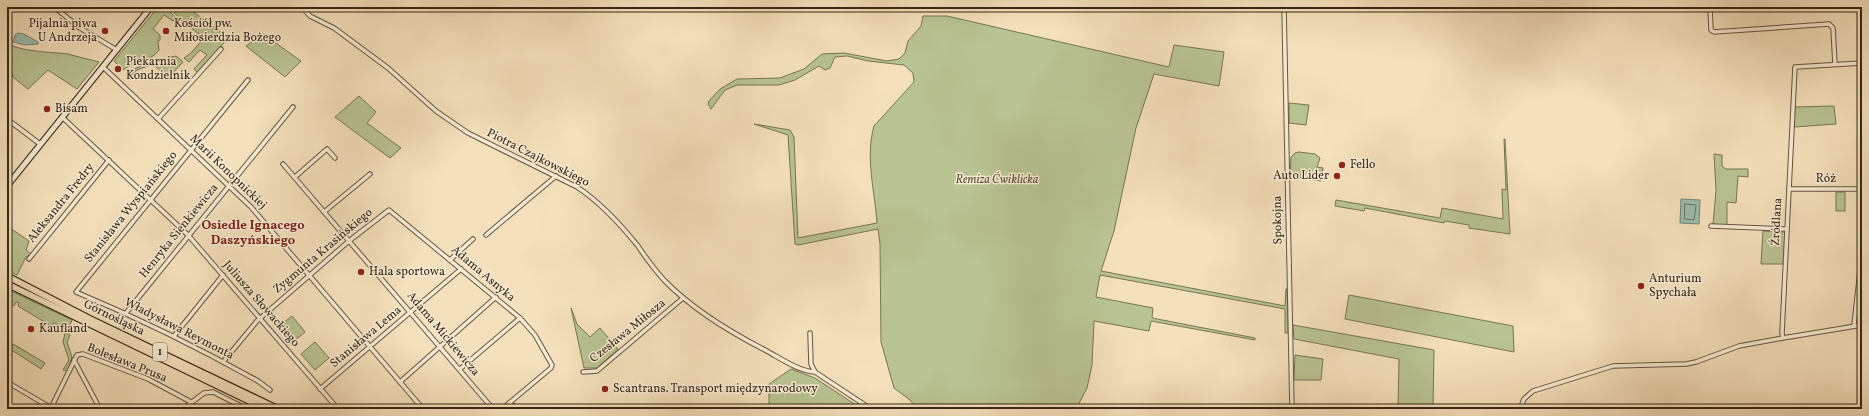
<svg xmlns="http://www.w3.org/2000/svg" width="1869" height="416" font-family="Vollkorn,serif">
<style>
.green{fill:#b9c393;stroke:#777554}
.water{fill:#9cbdae;stroke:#738171}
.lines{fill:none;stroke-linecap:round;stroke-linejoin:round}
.shore{stroke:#687262;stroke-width:1}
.street-casing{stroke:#655540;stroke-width:5.5}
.secondary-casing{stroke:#352716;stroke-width:7}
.primary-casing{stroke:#352716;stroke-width:8}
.street{stroke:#f8ebd3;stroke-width:3.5}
.secondary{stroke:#f8ebd3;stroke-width:5}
.primary{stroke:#f4e0bc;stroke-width:5.5}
.poi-dot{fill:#8f2418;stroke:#f8ebd3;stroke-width:1.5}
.labels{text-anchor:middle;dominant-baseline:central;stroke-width:3;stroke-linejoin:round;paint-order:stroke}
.shield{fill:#f8ebd3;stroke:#70624f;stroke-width:1}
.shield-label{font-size:11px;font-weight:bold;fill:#352716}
.poi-label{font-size:12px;fill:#352716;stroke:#f8ebd3;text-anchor:start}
.street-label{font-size:12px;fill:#352716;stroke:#f8ebd3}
.park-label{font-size:12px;font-style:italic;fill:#564e35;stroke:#f8ebd3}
.neighbourhood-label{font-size:13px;font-weight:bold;fill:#7a1f14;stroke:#f8ebd3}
</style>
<rect width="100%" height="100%" fill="#f4e0bc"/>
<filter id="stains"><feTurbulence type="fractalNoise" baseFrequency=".005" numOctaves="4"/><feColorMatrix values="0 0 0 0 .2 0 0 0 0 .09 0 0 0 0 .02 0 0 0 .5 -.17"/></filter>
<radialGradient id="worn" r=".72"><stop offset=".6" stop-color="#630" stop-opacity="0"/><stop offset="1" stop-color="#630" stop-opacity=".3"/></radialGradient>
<g class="green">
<path d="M158,7H165L176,18L173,21L164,15L153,29L160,35V40L158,41L159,50C152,61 134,62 123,70L114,61Z"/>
<path d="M169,7H187L228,38L198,73L194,69L207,55L200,50L189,62L184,58L191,53L204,38L181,20Z"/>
<path d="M923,16H947L1169,67L1174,45L1224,52L1219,86L1154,74L1136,128L1114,231L1101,271L1285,306L1286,289H1287L1288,333H1285V309L1100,275L1096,297L1153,308L1152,318L1255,338V340L1151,321L1149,331L1094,321L1092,365L1087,388L1076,409H917L910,400L894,388L881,342L880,244L878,229L798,245L795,244L788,135L754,124L790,130L794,137L798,238L877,223C875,192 865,158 874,126L914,82L913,73L904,65L868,61L847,56L835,57L830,68L825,70L819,66L795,80L779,85H737L725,90L711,109L708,104L709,101L720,89L737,79L780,78L804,69L822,54L844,53L887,61L899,59L905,53L908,41L921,26Z"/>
<path d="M263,34L301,61L285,77L246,46Z"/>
<path d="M7,42C16,52 54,52 68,54C78,57 88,59 99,62L77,89L48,70L28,89L13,77L7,55Z"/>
<path d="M176,56L183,62L168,78L153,64L137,70L129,78L126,74C138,65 154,62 169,58L171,61V57Z"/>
<path d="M359,96L376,112L367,123L401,148L390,158L335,117Z"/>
<path d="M1289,103L1309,105L1306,125L1289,123Z"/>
<path d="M1834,106L1836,124L1794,127L1795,107Z"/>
<path d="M1504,139H1505L1510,234L1469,228V225L1445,221L1444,223L1365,208L1364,211L1335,206L1336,200L1440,218L1442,208L1503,219L1502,189L1506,190Z"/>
<path d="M1299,152L1315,154L1320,158L1317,167L1323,168L1321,181L1290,176L1291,157L1295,153Z"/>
<path d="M1714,154L1722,155V166L1726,169H1748V177L1738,176L1736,203L1727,202V226L1713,224L1716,190Z"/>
<rect x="1836" y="192" width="9" height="19"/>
<path d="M7,226L29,241L26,250L31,254L26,257L17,275L7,270Z"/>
<path d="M1763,231L1785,232L1783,264H1761Z"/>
<path d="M7,289L72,320L67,333L70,335L67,342L72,357L68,371L63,370L69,360L63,342L65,333C62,327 58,325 53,323L51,326L18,306L19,303L16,302L14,306L7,302Z"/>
<path d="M1349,295L1513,326L1514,352L1345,319Z"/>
<path d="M571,308L577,324L590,337L600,328L618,349L597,368H584Z"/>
<path d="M292,316L305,332L294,341L281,325Z"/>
<path d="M1293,325L1434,350L1433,409H1398L1399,359L1294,339Z"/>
<path d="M315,342L329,358L315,370L301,354Z"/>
<path d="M13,344L45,363L41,369L10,349Z"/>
<path d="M1295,355L1323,359L1321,380H1294Z"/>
<path d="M791,369L815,378L862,409H769V384Z"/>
</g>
<g class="water">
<path d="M18,33L24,34L38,42V44L25,45L13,42L15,35Z"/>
<path d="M1681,199L1700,200L1699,224L1680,223Z"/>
</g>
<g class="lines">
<path class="shore" d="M1685,204L1696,205L1694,220L1685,219Z"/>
<defs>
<g id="street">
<path d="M54,7L80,28L117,50"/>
<path d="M302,7L310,16L334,28L388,68L436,111L468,133L577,187C600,202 621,225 638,246C646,258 654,269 664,280C692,309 730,332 765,350C780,358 798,371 815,372"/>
<path d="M1284,7L1292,409"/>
<path d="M1710,7L1711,30L1714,32L1829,24L1833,28L1835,64"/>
<path d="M1862,63L1795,67L1782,333L1783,338L1862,325"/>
<path d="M103,67L251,207L423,409"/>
<path d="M248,80L76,292C138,318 199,348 258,381L270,390"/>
<path d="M62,117L188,235L338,409"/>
<path d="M7,119L40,144"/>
<path d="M158,119L221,49"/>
<path d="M283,164L493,409"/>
<path d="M295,177L327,149L335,158"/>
<path d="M1789,189H1862"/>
<path d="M324,212L370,174"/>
<path d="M1711,226L1787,229"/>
<path d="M486,235L556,176"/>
<path d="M29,259L109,160"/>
<path d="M450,260L473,239"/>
<path d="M126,313L293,107"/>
<path d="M1854,325L1862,253"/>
<path d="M810,333L811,364L815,372L871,409"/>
<path d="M174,336L223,275"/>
<path d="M74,360L100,409"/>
<path d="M223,362L257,321L349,241L389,210L520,318L535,335L552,365L551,368L502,409"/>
<path d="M460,369L520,318"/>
<path d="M583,372L597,371L683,298"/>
<path d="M7,382L53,409"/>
<path d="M400,382L496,297"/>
<path d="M320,389L461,269"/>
<path d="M510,404L519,409"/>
<path d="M51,408L77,355L83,354L148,379L191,402"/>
<path d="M183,409L204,393L213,392L247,409"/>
<path d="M1520,409L1524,399L1533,391L1613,366L1686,364L1696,362L1739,346L1783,338"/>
</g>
<path id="secondary" d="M7,186L151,7"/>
<g id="primary">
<path d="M7,276L90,319L278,409"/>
<path d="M7,284L266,409"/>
</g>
</defs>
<use href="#street" class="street-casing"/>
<use href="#secondary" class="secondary-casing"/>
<use href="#primary" class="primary-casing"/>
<use href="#street" class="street"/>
<use href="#secondary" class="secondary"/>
<use href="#primary" class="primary"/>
</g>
<g class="poi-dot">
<circle cx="105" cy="31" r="4"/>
<circle cx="166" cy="31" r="4"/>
<circle cx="118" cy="69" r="4"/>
<circle cx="47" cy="109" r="4"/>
<circle cx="1342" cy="165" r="4"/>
<circle cx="1337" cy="176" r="4"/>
<circle cx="361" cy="272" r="4"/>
<circle cx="1641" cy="286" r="4"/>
<circle cx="31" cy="329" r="4"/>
<circle cx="605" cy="389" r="4"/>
</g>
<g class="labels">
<rect class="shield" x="153" y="343" width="14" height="18" rx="3"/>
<g class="shield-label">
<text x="160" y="352">1</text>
</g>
<g class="poi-label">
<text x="97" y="24" text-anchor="end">Pijalnia piwa<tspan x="97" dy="14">U Andrzeja</tspan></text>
<text x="174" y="24">Kościół pw.<tspan x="174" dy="14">Miłosierdzia Bożego</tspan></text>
<text x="126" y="62">Piekarnia<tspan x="126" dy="14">Kondzielnik</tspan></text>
<text x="55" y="109">Bisam</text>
<text x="1350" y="165">Fello</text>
<text x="1329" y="176" text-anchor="end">Auto Lider</text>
<text x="369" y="272">Hala sportowa</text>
<text x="1649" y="279">Anturium<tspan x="1649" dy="14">Spychała</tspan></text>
<text x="39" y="329">Kaufland</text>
<text x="613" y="389">Scantrans. Transport międzynarodowy</text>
</g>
<g class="street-label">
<text transform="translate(538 158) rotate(27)">Piotra Czajkowskiego</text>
<text transform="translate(228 172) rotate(44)">Marii Konopnickiej</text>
<text x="1826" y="179">Róż</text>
<text transform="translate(61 203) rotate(-51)">Aleksandra Fredry</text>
<text transform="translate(131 207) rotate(-51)">Stanisława Wyspiańskiego</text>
<text transform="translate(1278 220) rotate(-91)">Spokojna</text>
<text transform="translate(1777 222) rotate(-87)">Źródlana</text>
<text transform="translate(179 231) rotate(-51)">Henryka Sienkiewicza</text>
<text transform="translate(323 251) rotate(-40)">Zygmunta Krasińskiego</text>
<text transform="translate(483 274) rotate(40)">Adama Asnyka</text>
<text transform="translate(261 304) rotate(49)">Juliusza Słowackiego</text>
<text transform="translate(114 318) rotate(26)">Górnośląska</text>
<text transform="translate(179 329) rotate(27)">Władysława Reymonta</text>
<text transform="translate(628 331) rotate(-39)">Czesława Miłosza</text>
<text transform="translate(443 334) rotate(50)">Adama Mickiewicza</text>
<text transform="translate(366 337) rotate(-40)">Stanisława Lema</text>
<text transform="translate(127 363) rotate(22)">Bolesława Prusa</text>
</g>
<g class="park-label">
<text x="997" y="180">Remiza Ćwiklicka</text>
</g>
<g class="neighbourhood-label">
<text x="253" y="226">Osiedle Ignacego<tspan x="253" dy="15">Daszyńskiego</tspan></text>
</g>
</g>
<rect width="1869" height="416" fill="none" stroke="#f4e0bc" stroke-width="24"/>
<rect x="8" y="8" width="1853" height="400" fill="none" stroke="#352716" stroke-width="2"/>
<rect x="12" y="12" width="1845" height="392" fill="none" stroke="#352716"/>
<rect width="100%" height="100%" filter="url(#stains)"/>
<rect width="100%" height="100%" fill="url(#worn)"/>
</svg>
